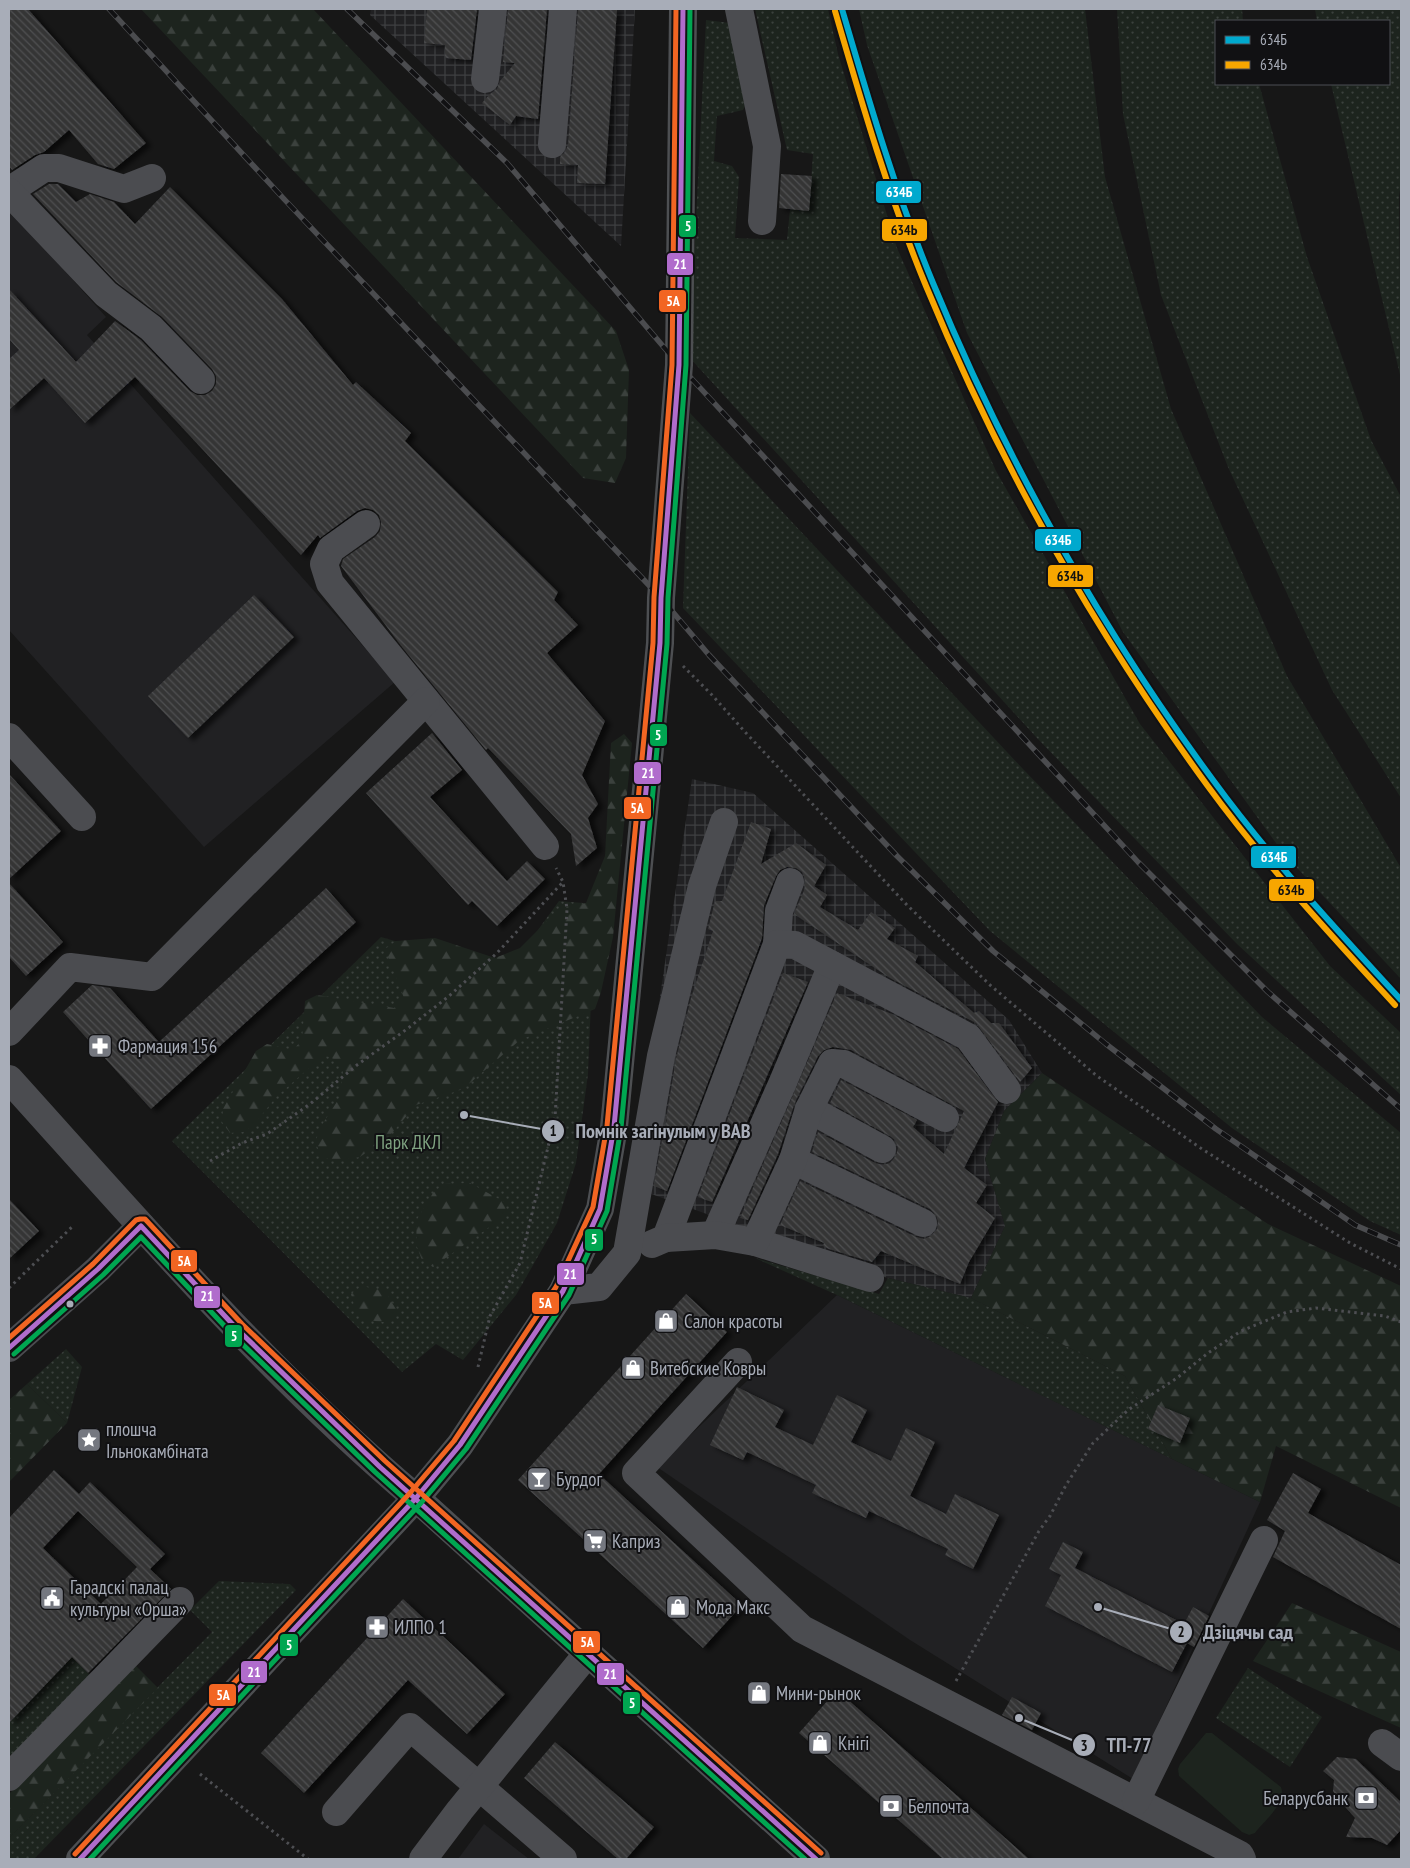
<svg xmlns="http://www.w3.org/2000/svg" width="1410" height="1868" font-family="'PT Sans Narrow',sans-serif">
<style>
.built{fill:#212123}
.industrial{fill:url(#industrial-grid)}
.grass{fill:url(#grass-dots)}
.forest{fill:url(#forest-firs)}
.pitch{fill:#1d241e}
.building{fill:url(#building-back-hatch);fill-rule:evenodd;filter:url(#shadow)}
.lines{fill:none;stroke-linecap:round;stroke-linejoin:round}
.path{stroke:#4d4e52;stroke-width:3;stroke-dasharray:2.5 4;stroke-linecap:butt}
.minor{stroke:#4b4c50;stroke-width:28}
.major{stroke:#4d4f52;stroke-width:28}
.rail-casing{stroke:#4b4c4f;stroke-width:5.5}
.rail{stroke:#111113;stroke-width:4;stroke-dasharray:11;stroke-linecap:butt}
.bus-1-casing{stroke:#111113;stroke-width:9}
.bus-2-casing{stroke:#111113;stroke-width:9}
.bus-3-casing{stroke:#111113;stroke-width:9}
.bus-1{stroke:#b06ccc;stroke-width:5}
.bus-2{stroke:#00a651;stroke-width:5}
.bus-3{stroke:#f26522;stroke-width:5}
.rail-1-casing{stroke:#111113;stroke-width:10}
.rail-2-casing{stroke:#111113;stroke-width:10}
.rail-1{stroke:#00a9ce;stroke-width:6}
.rail-2{stroke:#f7a600;stroke-width:6}
.bus-dot{fill:#a8adb8;stroke:#111113;stroke-width:2}
.labels{text-anchor:middle;dominant-baseline:central;stroke-width:4;stroke-linejoin:round;paint-order:stroke}
.poi-label{font-size:19px;fill:#a8adb8;stroke:#111113;text-anchor:start}
.park-label{font-size:19px;fill:#7fa381;stroke:#111113}
.leader{fill:none;stroke:#a8adb8;stroke-width:2}
.callout-dot{fill:#a8adb8;stroke:#111113;stroke-width:2}
.mark-label{font-size:15px;text-anchor:middle;font-weight:bold;fill:#111}
.callout-label{font-size:20px;text-anchor:middle;font-weight:bold;fill:#a8adb8;stroke:#111113;stroke-width:4;stroke-linejoin:round;paint-order:stroke}
.line-badge{stroke:#111113;stroke-width:2}
.badge-label{font-size:14px;text-anchor:middle;font-weight:bold;fill:#fff}
.pale-badge-label{font-size:14px;text-anchor:middle;font-weight:bold;fill:#111}
</style>
<defs>
<pattern id="industrial-grid" width="8" height="8" patternUnits="userSpaceOnUse" patternTransform="scale(1.25)"><rect width="8" height="8" fill="#212123"/><path d="M0 4h8M4 0v8" fill="none" stroke="#3e3f41"/></pattern>
<pattern id="grass-dots" width="8" height="8" patternUnits="userSpaceOnUse" patternTransform="scale(1.25)"><rect width="8" height="8" fill="#1d241e"/><path d="M2 2h.1M6 6h.1" fill="none" stroke="#3b413d" stroke-width="1.8" stroke-linecap="round"/></pattern>
<pattern id="forest-firs" width="22" height="20" patternUnits="userSpaceOnUse" patternTransform="scale(1.25)"><rect width="22" height="20" fill="#1d241e"/><path d="M5 1l3.5 6h-7zM16 11l3.5 6h-7z" fill="#3b413d"/></pattern>
<pattern id="building-back-hatch" width="6" height="6" patternUnits="userSpaceOnUse" patternTransform="scale(1.25)"><rect width="6" height="6" fill="#353536"/><path d="M-1 5l2 2M0 0l6 6M5-1l2 2" fill="none" stroke="#4f5051"/></pattern>
<filter id="shadow"><feDropShadow dx="5.5" dy="3" stdDeviation="2.5" flood-color="#0009"/></filter>
</defs>
<rect width="100%" height="100%" fill="#171717"/>
<g class="built">
<path d="M9,208L106,317L87,335L395,682L204,847L9,630Z"/>
<path d="M837,1295L1260,1502L1133,1779L910,1640L657,1467Z"/>
<path d="M484,1824L529,1859H458Z"/>
</g>
<g class="industrial">
<path d="M371,9H635L621,246L370,15Z"/>
<path d="M692,779L753,793L1009,1020L1042,1073L1004,1111L985,1159L1005,1226L971,1298L872,1274L632,1187Z"/>
</g>
<g class="grass">
<path d="M755,9H828L838,54L897,248L996,471L1140,724L1330,966L1401,1033V1095L1237,944L1036,737L689,357L706,20L730,23L748,100L743,110L717,116L714,161L732,166L739,177L735,238L787,240L790,209L809,210L813,154L787,150Z"/>
<path d="M859,9H1085L1105,177L1171,409L1287,676L1401,868V979L1284,854L1123,632L967,333L867,45Z"/>
<path d="M1117,9H1242L1243,21H1216V84H1259L1307,257L1371,440L1401,497V798L1332,690L1228,467L1161,295L1123,114Z"/>
<path d="M1315,9H1401V183L1399,196L1401,379L1331,84H1389V21H1317Z"/>
<path d="M690,413L1023,769L1262,1017L1401,1133V1235L1370,1221L1232,1128L990,931L683,608Z"/>
<path d="M559,901L595,904L588,1074L576,1163L557,1223L516,1295L463,1360L436,1344L402,1372L172,1141L381,937L457,959L514,963Z"/>
<path d="M755,1258L879,1294L888,1278L971,1298L1125,1376L1172,1459L837,1295Z"/>
<path d="M66,1349L82,1367L67,1423L27,1384Z"/>
<path d="M219,1581L290,1584L296,1590L34,1859H9V1838L212,1632L190,1610Z"/>
<path d="M72,1657L92,1677L12,1756L9,1753V1723Z"/>
<path d="M1248,1668L1322,1717L1290,1767L1216,1718Z"/>
</g>
<g class="forest">
<path d="M141,9H313L616,331L629,370L626,458L615,483L583,478Z"/>
<path d="M624,734L632,743L613,937L601,992L595,1009L520,1040L463,1089L416,1105L391,1134L360,1157L335,1161L322,1157L316,1144L318,1131L340,1097L343,1071L336,1060L324,1055L276,1097L253,1126L243,1132L230,1133L222,1122L223,1109L256,1051L267,1044L293,1050L302,1040L305,1001L317,995L394,1008L404,998L385,949L396,941L435,938L495,958L520,948L558,910L586,903L605,856L611,743Z"/>
<path d="M1042,1073L1268,1224L1401,1286V1508L1276,1446L1260,1502L1172,1459L1125,1376L971,1298L1005,1226L985,1159L1004,1111Z"/>
<path d="M470,1183L506,1203L505,1216L433,1267L422,1260L417,1247L416,1221L433,1193L444,1184Z"/>
<path d="M362,1286L385,1291L398,1312L390,1323C363,1319 358,1322 351,1294Z"/>
<path d="M27,1384L67,1423L9,1482V1400Z"/>
<path d="M1292,1603L1401,1652V1728L1253,1661Z"/>
<path d="M136,1666L158,1688L9,1838V1794Z"/>
</g>
<path class="pitch" d="M1206,1733H1212L1217,1737L1281,1787C1287,1803 1264,1821 1255,1833L1249,1835L1242,1832L1179,1776L1178,1769L1180,1764Z"/>
<g class="building">
<path d="M9,9H28L146,143L114,169L98,164L69,130L44,152L35,155L12,170L9,166Z"/>
<path d="M427,9H477L471,60L445,58V45L424,43Z"/>
<path d="M508,9H547L538,119L516,116L510,125L482,103L490,94L497,89L500,81L515,63L503,62Z"/>
<path d="M578,9H617L605,184L577,183L578,165L560,164V157L565,152L568,145Z"/>
<path d="M781,174L812,176L809,211L779,208Z"/>
<path d="M49,184H58L76,202L90,194L114,202L135,224L170,187L282,299L353,385L356,382L411,433L405,441L558,592L554,600L578,625L547,653L605,721L582,775L598,804L588,818L597,848L576,866L571,834L488,748L486,750L402,647L341,566L343,559L375,537L380,531L381,522L379,515L373,510L365,508L357,511L320,538L318,535L301,555L135,377L85,423L44,378L9,410V359L19,350L9,339V289L76,362L115,321L141,340L190,391L197,395H205L212,391L216,384V376L212,369L162,317L116,282L33,194Z"/>
<path d="M254,595L294,637L188,738L148,696Z"/>
<path d="M432,733L462,770L430,797L507,881L527,861L545,879L497,926L472,901L468,905L366,793Z"/>
<path d="M9,774L61,831L9,879Z"/>
<path d="M751,822L771,829L761,864L796,843L826,865L814,886L827,895L820,907L858,930L871,912L895,928L887,939L918,956L915,962L974,1013L979,1011L991,1023H999L1032,1068L1020,1082L976,1023L890,978L794,914L805,888V879L802,872L796,868L787,867L780,870L776,876L764,905L762,938L757,952L667,1191L654,1186L664,1128L667,1120L666,1119L676,1059L691,998L713,931L708,929L715,901H722Z"/>
<path d="M9,883L63,942L26,976L9,957Z"/>
<path d="M326,888L356,922L151,1109L63,1012L92,985L110,988L159,1042Z"/>
<path d="M783,973L808,982L712,1202L698,1197Z"/>
<path d="M837,993L892,1014L958,1049L998,1102L964,1168L987,1185L976,1203L995,1218L969,1262L960,1284L881,1251L872,1262L829,1249L823,1246L824,1243L780,1225L800,1181L916,1237L924,1239L931,1236L937,1229L938,1221L936,1215L930,1209L812,1152L818,1132L875,1163L883,1165L890,1163L896,1156L898,1148L895,1140L890,1136L830,1103L841,1080L917,1120L913,1127L944,1154L964,1111L851,1050L833,1047L824,1050L818,1056L795,1102L778,1154L748,1220L740,1218Z"/>
<path d="M9,1199L39,1231L9,1259Z"/>
<path d="M686,1294L727,1332L599,1474L742,1605L703,1648L518,1480Z"/>
<path d="M737,1387L784,1410L775,1427L813,1445L837,1395L867,1410L851,1442L891,1461L906,1428L935,1442L910,1496L946,1514L955,1494L999,1515L973,1569L945,1555L948,1549L869,1511L866,1518L812,1493L816,1485L747,1452L743,1460L710,1445Z"/>
<path d="M1158,1405L1190,1418L1180,1443L1148,1429Z"/>
<path d="M54,1470L79,1494L90,1482L165,1554L150,1569L171,1589L88,1673L72,1657L9,1723V1518ZM78,1511L137,1567L101,1604L43,1548Z"/>
<path d="M1293,1473L1321,1489L1308,1513L1401,1565V1629L1273,1557L1285,1531L1267,1520Z"/>
<path d="M1063,1542L1083,1552L1075,1568L1184,1624L1193,1607L1209,1616L1194,1647L1187,1643L1172,1672L1045,1606L1061,1575L1049,1569Z"/>
<path d="M403,1599L505,1694L467,1734L408,1680L304,1793L261,1753Z"/>
<path d="M837,1690L1029,1859H943L799,1733Z"/>
<path d="M1012,1697L1041,1713L1032,1730L1002,1715Z"/>
<path d="M555,1742L654,1827L626,1859H618L524,1778Z"/>
<path d="M1337,1757L1356,1759L1401,1802V1830L1387,1845L1372,1838L1346,1837L1355,1818L1338,1799L1333,1791L1334,1780L1323,1771Z"/>
</g>
<g class="lines">
<g class="path">
<path d="M683,666L712,695L746,733L907,905L990,985L1097,1076L1202,1149L1350,1243L1401,1269"/>
<path d="M210,1161L242,1143L267,1134L310,1104L357,1065L407,1029L449,996L497,953L562,883"/>
<path d="M9,1288L74,1225"/>
<path d="M478,1367L490,1316L520,1263L555,1118L567,909L563,882L556,868"/>
<path d="M956,1681L1039,1531L1050,1516L1066,1485L1093,1443L1128,1410L1177,1378L1208,1353L1241,1331L1287,1312L1316,1308L1385,1316L1401,1322"/>
<path d="M200,1774L308,1859"/>
</g>
<g class="minor">
<path d="M739,9L767,146L762,221"/>
<path d="M485,79L493,9"/>
<path d="M552,144L563,9"/>
<path d="M9,191L44,168H59L124,189L152,178"/>
<path d="M9,192L106,294L151,328L201,380"/>
<path d="M366,524L331,549L324,564L330,583L545,846"/>
<path d="M9,737L82,817"/>
<path d="M777,944L779,911L790,882"/>
<path d="M9,1032L70,967L152,977L426,701"/>
<path d="M9,1079C139,1223 267,1372 416,1498"/>
<path d="M809,1109L882,1149"/>
<path d="M793,1160L923,1223"/>
<path d="M715,1235L783,1082L832,965"/>
<path d="M666,1238L777,944L795,945L968,1037L1007,1090"/>
<path d="M755,1242L870,1278"/>
<path d="M652,1244L666,1238L715,1235L755,1242L793,1160L809,1109L832,1063L844,1064L945,1118"/>
<path d="M563,1291L599,1287L627,1253L661,1056L702,886L724,822"/>
<path d="M9,1348L98,1269L141,1226"/>
<path d="M738,1362L636,1473L802,1629L1240,1855L1242,1859"/>
<path d="M1382,1743L1401,1757"/>
<path d="M9,1777L180,1601"/>
<path d="M1136,1801L1264,1540"/>
<path d="M336,1812L410,1727L563,1859"/>
<path d="M423,1859L460,1810L588,1653"/>
</g>
<g class="major">
<path d="M416,1498L816,1859"/>
<path d="M80,1859L416,1498L460,1445L563,1291L600,1209L614,1127L660,643L661,598L679,365L683,9"/>
</g>
<defs>
<g id="rail">
<path d="M109,9L284,199L661,598L709,655L897,856L993,951L1106,1044L1216,1129L1355,1225L1401,1245"/>
<path d="M347,9L507,163L679,365L1138,862L1268,992L1401,1109"/>
</g>
</defs>
<use href="#rail" class="rail-casing"/>
<use href="#rail" class="rail"/>
<defs>
<g id="bus-1">
<path d="M9,1348L98,1269L141,1226L237,1329L380,1467L816,1859"/>
<path d="M80,1859L416,1498L460,1445L563,1291L600,1209L614,1127L660,643L661,598L679,365L683,9"/>
</g>
<g id="bus-2">
<path d="M14,1354L103,1275L141,1237L232,1334L375,1472L805,1859"/>
<path d="M90,1859L421,1503L466,1449L569,1295L607,1211L621,1128L667,644L668,598L686,365L690,9"/>
</g>
<g id="bus-3">
<path d="M9,1338L93,1264L136,1220L140,1219H145L242,1324L385,1461L821,1853"/>
<path d="M75,1854L410,1493L454,1441L556,1287L593,1207L607,1126L653,643L654,597L672,365L676,9"/>
</g>
</defs>
<use href="#bus-1" class="bus-1-casing"/>
<use href="#bus-2" class="bus-2-casing"/>
<use href="#bus-3" class="bus-3-casing"/>
<use href="#bus-1" class="bus-1"/>
<use href="#bus-2" class="bus-2"/>
<use href="#bus-3" class="bus-3"/>
<defs>
<path id="rail-1" d="M842,9C869,101 896,194 933,283C1006,460 1100,627 1213,780C1270,858 1336,929 1401,1000"/>
<path id="rail-2" d="M835,11C862,104 889,197 926,286C999,463 1094,630 1207,785C1264,863 1330,934 1395,1005"/>
</defs>
<use href="#rail-1" class="rail-1-casing"/>
<use href="#rail-2" class="rail-2-casing"/>
<use href="#rail-1" class="rail-1"/>
<use href="#rail-2" class="rail-2"/>
</g>
<defs>
<symbol id="pharmacy-square" viewBox="-11 -11 22 22"><rect x="-9" y="-9" width="18" height="18" rx="4" fill="#757880" stroke="#111113"/><path d="M-2-6h4v4h4v4h-4v4h-4v-4h-4v-4h4Z" fill="#fff"/></symbol>
<symbol id="shop-square" viewBox="-11 -11 22 22"><rect x="-9" y="-9" width="18" height="18" rx="4" fill="#757880" stroke="#111113"/><path d="M-5-2.5h2.3a2.7 3.5 0 0 1 5.4 0H5L5.5 6h-11ZM-1.5-2.5h3a1.5 2.3 0 0 0-3 0Z" fill="#fff"/></symbol>
<symbol id="sight-square" viewBox="-11 -11 22 22"><rect x="-9" y="-9" width="18" height="18" rx="4" fill="#757880" stroke="#111113"/><path d="M0-6L1.8-2.2L6-1.7L2.9 1.2L3.7 5.4L0 3.3L-3.7 5.4L-2.9 1.2L-6-1.7L-1.8-2.2Z" fill="#fff"/></symbol>
<symbol id="bar-square" viewBox="-11 -11 22 22"><rect x="-9" y="-9" width="18" height="18" rx="4" fill="#757880" stroke="#111113"/><path d="M-6-5H6L.8 .8V4.5H3.5V6h-7V4.5H-.8V.8Z" fill="#fff"/></symbol>
<symbol id="supermarket-square" viewBox="-11 -11 22 22"><rect x="-9" y="-9" width="18" height="18" rx="4" fill="#757880" stroke="#111113"/><path d="M-6-5.5h2.5l.6 2H6L4.5 2H-2.5L-4.4-4H-6ZM-1.5 3.2a1.3 1.3 0 1 0 .1 0ZM3 3.2a1.3 1.3 0 1 0 .1 0Z" fill="#fff"/></symbol>
<symbol id="civic-square" viewBox="-11 -11 22 22"><rect x="-9" y="-9" width="18" height="18" rx="4" fill="#757880" stroke="#111113"/><path d="M-.6-6.5H3V-4.5H.6V-3L4-1V1h2V6H-6V1h2V-1L-.6-3ZM-1.2 2.5V6h2.4V2.5Z" fill="#fff"/></symbol>
<symbol id="bank-square" viewBox="-11 -11 22 22"><rect x="-9" y="-9" width="18" height="18" rx="4" fill="#757880" stroke="#111113"/><path d="M-6-4H6V4H-6ZM0-2.3a2.3 2.3 0 1 0 0 4.6a2.3 2.3 0 1 0 0-4.6Z" fill="#fff"/></symbol>
</defs>
<g fill-rule="evenodd">
<use href="#pharmacy-square" x="86" y="1032" width="28" height="28"/>
<use href="#shop-square" x="652" y="1307" width="28" height="28"/>
<use href="#shop-square" x="619" y="1354" width="28" height="28"/>
<use href="#sight-square" x="75" y="1426" width="28" height="28"/>
<use href="#bar-square" x="525" y="1465" width="28" height="28"/>
<use href="#supermarket-square" x="581" y="1527" width="28" height="28"/>
<use href="#civic-square" x="38" y="1584" width="28" height="28"/>
<use href="#shop-square" x="664" y="1593" width="28" height="28"/>
<use href="#pharmacy-square" x="363" y="1613" width="28" height="28"/>
<use href="#shop-square" x="745" y="1679" width="28" height="28"/>
<use href="#shop-square" x="806" y="1729" width="28" height="28"/>
<use href="#bank-square" x="1352" y="1784" width="28" height="28"/>
<use href="#bank-square" x="877" y="1792" width="28" height="28"/>
</g>
<circle class="bus-dot" cx="70" cy="1304" r="4.5"/>
<g class="labels">
<g class="poi-label">
<text x="118" y="1046">Фармация 156</text>
<text x="684" y="1321">Салон красоты</text>
<text x="650" y="1368">Витебские Ковры</text>
<text x="106" y="1429">плошча<tspan x="106" dy="22">Ільнокамбіната</tspan></text>
<text x="556" y="1479">Бурдог</text>
<text x="612" y="1541">Каприз</text>
<text x="70" y="1587">Гарадскі палац<tspan x="70" dy="22">культуры «Орша»</tspan></text>
<text x="696" y="1607">Мода Макс</text>
<text x="394" y="1627">ИЛПО 1</text>
<text x="776" y="1693">Мини-рынок</text>
<text x="838" y="1743">Кнігі</text>
<text x="1348" y="1798" text-anchor="end">Беларусбанк</text>
<text x="908" y="1806">Белпочта</text>
</g>
<g class="park-label">
<text x="408" y="1142">Парк ДКЛ</text>
</g>
</g>
<path class="leader" d="M464 1115L553 1131M1098 1607L1181 1632M1019 1718L1084 1745"/>
<g class="callout-dot">
<circle cx="464" cy="1115" r="5"/>
<circle cx="1098" cy="1607" r="5"/>
<circle cx="1019" cy="1718" r="5"/>
<circle cx="553" cy="1131" r="12"/>
<circle cx="1181" cy="1632" r="12"/>
<circle cx="1084" cy="1745" r="12"/>
</g>
<g class="mark-label">
<text x="553" y="1136">1</text>
<text x="1181" y="1637">2</text>
<text x="1084" y="1751">3</text>
</g>
<g class="callout-label">
<text x="663" y="1138">Помнік загінулым у ВАВ</text>
<text x="1248" y="1639">Дзіцячы сад</text>
<text x="1129" y="1752">ТП-77</text>
</g>
<g class="line-badge">
<rect x="875" y="180" width="47" height="24" rx="5" fill="#00a9ce"/>
<rect x="678" y="214" width="19" height="24" rx="5" fill="#00a651"/>
<rect x="881" y="218" width="47" height="24" rx="5" fill="#f7a600"/>
<rect x="666" y="252" width="28" height="24" rx="5" fill="#b06ccc"/>
<rect x="658" y="289" width="29" height="24" rx="5" fill="#f26522"/>
<rect x="1034" y="528" width="48" height="24" rx="5" fill="#00a9ce"/>
<rect x="1047" y="564" width="47" height="24" rx="5" fill="#f7a600"/>
<rect x="649" y="723" width="19" height="24" rx="5" fill="#00a651"/>
<rect x="633" y="761" width="29" height="24" rx="5" fill="#b06ccc"/>
<rect x="623" y="796" width="29" height="24" rx="5" fill="#f26522"/>
<rect x="1250" y="845" width="47" height="24" rx="5" fill="#00a9ce"/>
<rect x="1268" y="878" width="47" height="24" rx="5" fill="#f7a600"/>
<rect x="584" y="1228" width="20" height="24" rx="5" fill="#00a651"/>
<rect x="170" y="1249" width="28" height="24" rx="5" fill="#f26522"/>
<rect x="556" y="1262" width="29" height="24" rx="5" fill="#b06ccc"/>
<rect x="193" y="1285" width="28" height="24" rx="5" fill="#b06ccc"/>
<rect x="531" y="1291" width="29" height="24" rx="5" fill="#f26522"/>
<rect x="224" y="1324" width="19" height="24" rx="5" fill="#00a651"/>
<rect x="572" y="1630" width="29" height="24" rx="5" fill="#f26522"/>
<rect x="279" y="1633" width="20" height="24" rx="5" fill="#00a651"/>
<rect x="240" y="1660" width="28" height="24" rx="5" fill="#b06ccc"/>
<rect x="596" y="1662" width="29" height="24" rx="5" fill="#b06ccc"/>
<rect x="208" y="1683" width="29" height="24" rx="5" fill="#f26522"/>
<rect x="622" y="1691" width="19" height="24" rx="5" fill="#00a651"/>
</g>
<g class="badge-label">
<text x="899" y="197">634Б</text>
<text x="688" y="231">5</text>
<text x="680" y="269">21</text>
<text x="673" y="306">5А</text>
<text x="1058" y="545">634Б</text>
<text x="658" y="740">5</text>
<text x="648" y="778">21</text>
<text x="637" y="813">5А</text>
<text x="1274" y="862">634Б</text>
<text x="594" y="1244">5</text>
<text x="184" y="1266">5А</text>
<text x="570" y="1279">21</text>
<text x="207" y="1301">21</text>
<text x="545" y="1308">5А</text>
<text x="234" y="1341">5</text>
<text x="587" y="1647">5А</text>
<text x="289" y="1650">5</text>
<text x="254" y="1677">21</text>
<text x="610" y="1679">21</text>
<text x="223" y="1700">5А</text>
<text x="632" y="1708">5</text>
</g>
<g class="pale-badge-label">
<text x="904" y="235">634Ь</text>
<text x="1070" y="581">634Ь</text>
<text x="1291" y="895">634Ь</text>
</g>
<rect width="1410" height="1868" fill="none" stroke="#a8adb8" stroke-width="20"/>
<rect x="1215" y="20" width="175" height="65" fill="#111113" stroke="#4d4f55"/>
<rect x="1225" y="36" width="25" height="8" fill="#00a9ce" stroke="#4d4f55"/>
<text x="1260" y="45" font-size="15" fill="#a8adb8">634Б</text>
<rect x="1225" y="61" width="25" height="8" fill="#f7a600" stroke="#4d4f55"/>
<text x="1260" y="70" font-size="15" fill="#a8adb8">634Ь</text>
</svg>
